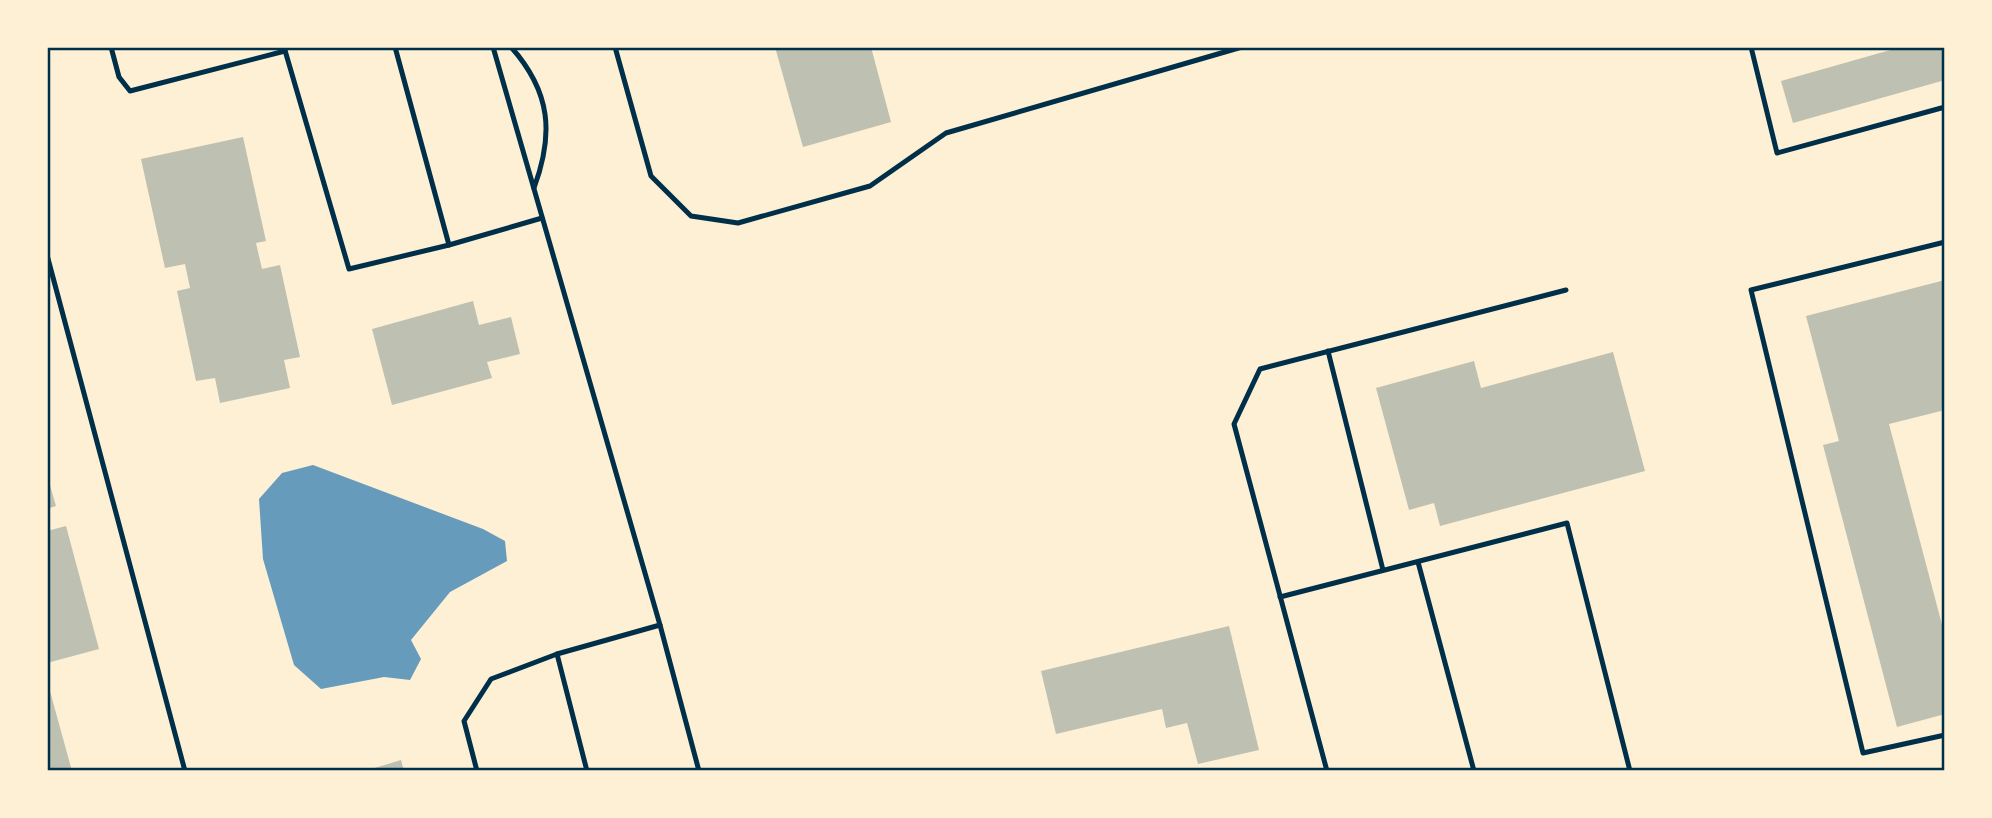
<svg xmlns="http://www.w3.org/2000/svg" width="1992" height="818" font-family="Manrope,sans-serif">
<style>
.water{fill:#669bbc}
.building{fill:#bec0b2}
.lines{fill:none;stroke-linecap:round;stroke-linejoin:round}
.service{stroke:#003049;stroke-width:5}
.neatline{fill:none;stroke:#003049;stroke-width:2.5}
</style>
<rect width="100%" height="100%" fill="#fdf0d5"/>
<path class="water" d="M313,465L483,529L505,541L507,561L450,592L411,640L421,659L410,680L384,677L321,689L294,665L263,559L259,499L282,473Z"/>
<g class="building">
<path d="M775,47H871L891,122L803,147Z"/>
<path d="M1901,47H1945V80L1793,123L1781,81Z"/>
<path d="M243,137L266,241L256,243L262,269L280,265L300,357L284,360L290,388L220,403L215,378L196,381L177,291L190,288L185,264L165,268L141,159Z"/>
<path d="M1945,280V410L1889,424L1945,636V714L1897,727L1823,445L1839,441L1806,316Z"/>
<path d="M473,301L479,325L511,317L520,354L487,362L492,378L392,405L372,329Z"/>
<path d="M1613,352L1645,471L1440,526L1434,503L1409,510L1376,388L1474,361L1481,388Z"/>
<path d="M47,475L56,506L47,509Z"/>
<path d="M66,526L99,649L47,663V531Z"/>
<path d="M1229,626L1259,750L1198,764L1187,723L1166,728L1162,709L1056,734L1041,671Z"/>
<path d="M47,684H48L72,771H47Z"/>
<path d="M401,760L404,771H368V770Z"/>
</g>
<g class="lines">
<g class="service">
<path d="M111,47L119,77L130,91L285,51"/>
<path d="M284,47L349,269L449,245L395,47"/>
<path d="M493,47L660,625L699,771"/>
<path d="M511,47C551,92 554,134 534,188"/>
<path d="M615,47L651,176L691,216L738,223L870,186L946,133L1242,47"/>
<path d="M1751,47L1777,153L1945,107"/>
<path d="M1945,242L1751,290L1863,753L1945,735"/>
<path d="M449,245L542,218"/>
<path d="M47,255L185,771"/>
<path d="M1328,351L1383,570"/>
<path d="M1418,562L1474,771"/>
<path d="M1280,597L1567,523L1630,771"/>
<path d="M557,654L587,771"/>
<path d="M477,771L464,721L491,679L557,654L660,625"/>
<path d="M1327,771L1234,424L1260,369L1566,290"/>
</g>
</g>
<rect width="1992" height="818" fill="none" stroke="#fdf0d5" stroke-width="98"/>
<rect x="49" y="49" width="1894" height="720" class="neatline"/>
</svg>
